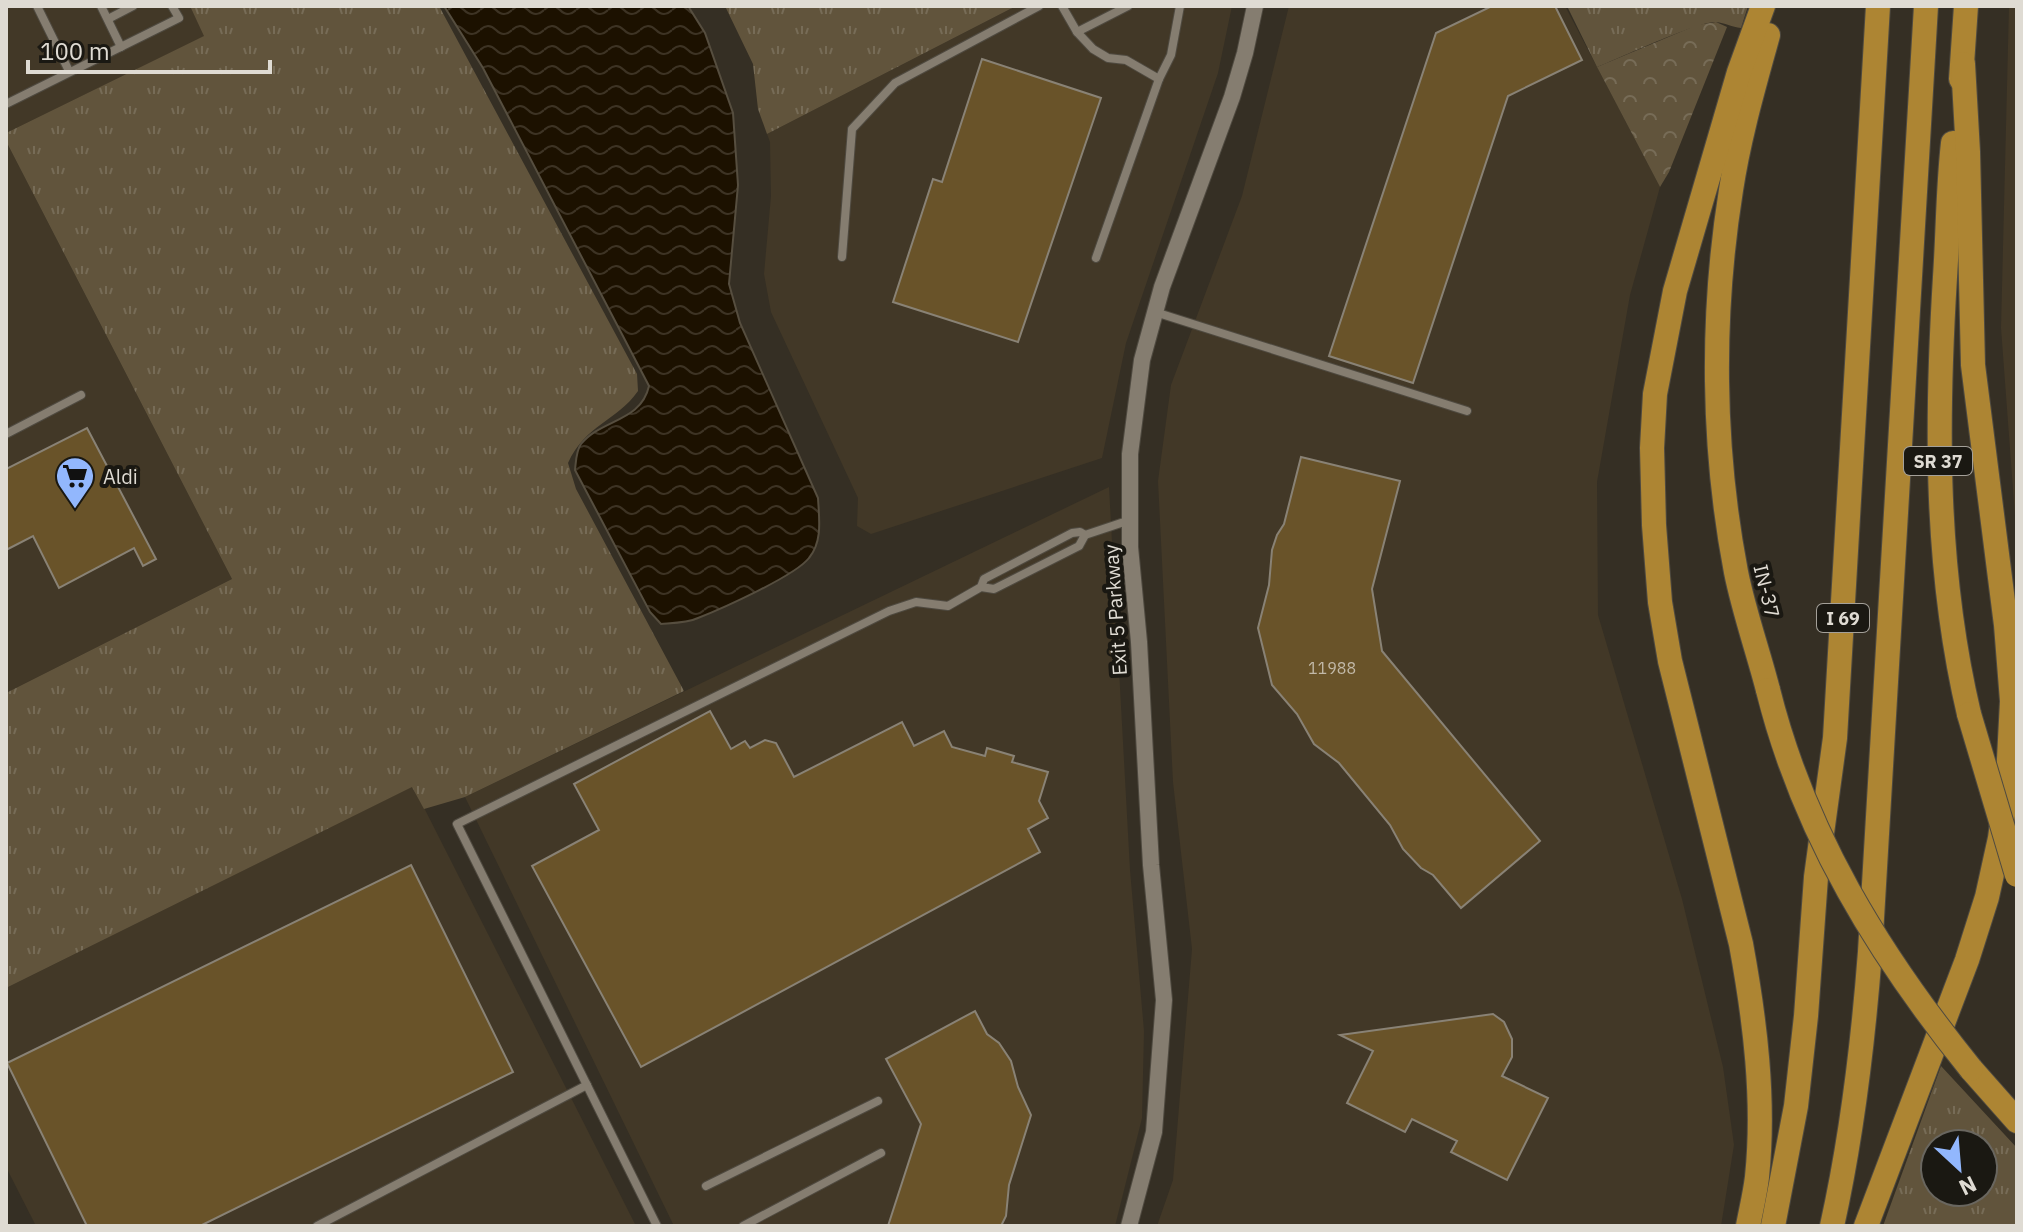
<svg xmlns="http://www.w3.org/2000/svg" width="2023" height="1232" font-family="'IBM Plex Sans',sans-serif">
<style>
.built{fill:#423827}
.grass{fill:url(#grass-tufts);fill-rule:evenodd}
.forest{fill:url(#forest-crowns)}
.water{fill:url(#water-waves);stroke:#564e3f;stroke-width:2}
.building{fill:#695329;stroke:#898275;stroke-width:2}
.lines{fill:none;stroke-linecap:round;stroke-linejoin:round}
.lane-casing{stroke:#4f4a40;stroke-width:10}
.street-casing{stroke:#4f4a40;stroke-width:18}
.highway-casing{stroke:#4f4a40;stroke-width:26}
.lane{stroke:#857d70;stroke-width:8}
.street{stroke:#857d70;stroke-width:16}
.highway{stroke:#ad8533;stroke-width:24}
.highway-bridge-casing{stroke:#4f4a40;stroke-width:26;stroke-linecap:butt}
.highway-bridge{stroke:#ad8533;stroke-width:24}
.labels{text-anchor:middle;dominant-baseline:central;stroke-width:8;stroke-linejoin:round;paint-order:stroke}
.number-label{font-size:16px;fill:#c2b9a8}
.shield{fill:#1a1812;stroke:#a4a099;stroke-width:2}
.shield-label{font-size:18px;font-weight:bold;fill:#dfdbd3}
.poi-label{font-size:20px;fill:#dfdbd3;stroke:#1a1812;text-anchor:start}
.street-label{font-size:20px;fill:#dfdbd3;stroke:#1a1812}
</style>
<defs>
<pattern id="grass-tufts" width="24" height="20" patternUnits="userSpaceOnUse" patternTransform="scale(2)"><rect width="24" height="20" fill="#61543c"/><path d="M3 7l-1-3M5 7V3M7 7l1-3M15 17l-1-3M17 17v-4M19 17l1-3" fill="none" stroke="#776c57"/></pattern>
<pattern id="forest-crowns" width="20" height="18" patternUnits="userSpaceOnUse" patternTransform="scale(2)"><rect width="20" height="18" fill="#61543c"/><path d="M2 6a3 3 0 1 1 6 0M12 15a3 3 0 1 1 6 0" fill="none" stroke="#776c57"/></pattern>
<pattern id="water-waves" width="16" height="10" patternUnits="userSpaceOnUse" patternTransform="scale(2)"><rect width="16" height="10" fill="#1c1100"/><path d="M0 5q4-4 8 0t8 0" fill="none" stroke="#3d3324"/></pattern>
</defs>
<rect width="100%" height="100%" fill="#352f24"/>
<g class="built">
<path d="M6,6H190L205,36L6,133Z"/>
<path d="M1016,6H1232L1218,73L1126,343L1102,458L871,534L857,526L858,498L771,312L764,274L771,196L770,142L767,134Z"/>
<path d="M1289,6H1565L1660,187L1630,295L1597,482L1598,615L1682,899L1723,1067L1734,1145L1721,1226H1157L1173,1180L1192,949L1173,782L1158,481L1171,385L1242,196Z"/>
<path d="M2009,6H2017V543L2001,328Z"/>
<path d="M6,141L232,579L6,693Z"/>
<path d="M1109,487L1130,870L1144,1031L1142,1118L1115,1226H674L465,797Z"/>
<path d="M413,786L636,1226H36L6,1167V988Z"/>
</g>
<g class="grass">
<path d="M190,6H439L637,374L638,391C616,422 586,424 568,463L576,489L684,691L465,797L424,809L412,787L6,988V693L232,579L6,141V133L204,36Z"/>
<path d="M725,6H1016L767,134L758,109L753,64Z"/>
<path d="M1567,6H1748L1741,28C1732,27 1725,23 1716,22C1701,20 1617,59 1597,67Z"/>
<path d="M1941,1066L2017,1148V1226H1883ZM1935,1144H1983V1192H1935Z"/>
</g>
<path class="forest" d="M1716,22L1727,27L1669,172L1660,187L1597,67L1697,25Z"/>
<path class="water" d="M444,6H688L705,33L733,113L738,185L729,284L740,323L818,498C819,518 823,541 809,558C795,576 721,609 698,618C687,623 674,623 661,624L650,612L575,470C576,461 576,451 581,444C601,419 641,422 649,386L483,68Z"/>
<g class="building">
<path d="M1492,6H1555L1582,60L1508,96L1413,383L1329,356L1436,33Z"/>
<path d="M982,59L1101,98L1018,342L893,302L933,179L942,182Z"/>
<path d="M87,428L156,559L143,566L134,548L59,588L33,536L6,550V469Z"/>
<path d="M1301,457L1400,481L1372,589L1382,651L1540,841L1461,908L1433,875L1421,868L1403,849L1390,825L1339,763L1314,744L1297,714L1272,685L1258,628L1269,585L1272,550L1277,535L1284,524Z"/>
<path d="M710,711L731,749L745,741L750,748L765,740L776,743L794,777L902,722L914,746L944,731L952,747L985,756L987,748L1014,756L1012,762L1048,772L1039,801L1048,818L1028,829L1040,852L641,1067L532,866L599,830L574,784Z"/>
<path d="M411,865L513,1072L200,1226H87L7,1063Z"/>
<path d="M975,1011L987,1034L999,1043L1011,1061L1018,1087L1031,1115L1009,1185L1006,1216L1001,1226H888L921,1124L886,1059Z"/>
<path d="M1493,1014L1504,1022L1512,1039V1057L1502,1076L1548,1098L1507,1180L1451,1152L1457,1141L1412,1119L1405,1132L1347,1103L1373,1051L1340,1035Z"/>
</g>
<g class="lines">
<defs>
<g id="lane">
<path d="M37,6L69,71"/>
<path d="M101,6L121,47"/>
<path d="M1062,6L1077,32L1093,49L1108,58L1126,60L1159,79L1096,258"/>
<path d="M108,19L133,6"/>
<path d="M1077,32L1128,6"/>
<path d="M1159,79L1171,55L1180,6"/>
<path d="M6,104L179,18L172,6"/>
<path d="M842,257L852,129L895,83L1039,6"/>
<path d="M1155,312L1467,411"/>
<path d="M6,434L81,395"/>
<path d="M1085,535L1130,520"/>
<path d="M706,1186L878,1101"/>
<path d="M317,1226L587,1085"/>
<path d="M657,1226L457,824L889,611L916,602L948,606L981,587L984,579L1072,533L1080,532L1085,535L1079,546L994,589L981,587"/>
<path d="M743,1226L881,1153"/>
</g>
<path id="street" d="M1129,1226L1154,1132L1164,1000L1151,865L1139,642L1130,547V454L1142,360L1162,287L1232,97L1245,53L1255,6"/>
<g id="highway">
<path d="M1768,35C1754,86 1739,137 1731,190C1711,315 1712,447 1736,572C1744,612 1758,651 1768,690"/>
<path d="M1961,79L1966,6"/>
<path d="M1953,143C1948,187 1948,233 1945,277C1936,424 1935,570 1969,714"/>
<path d="M1971,1069L2017,1121"/>
<path d="M1748,1226C1751,1210 1755,1194 1757,1177C1765,1100 1755,1020 1741,944L1670,661L1660,602L1654,525L1652,448L1655,394L1675,291L1739,72L1763,6"/>
<path d="M1773,1226L1796,1106L1806,1016L1816,877L1835,738L1878,6"/>
<path d="M1832,1226C1852,1136 1863,1044 1870,952L1926,6"/>
<path d="M1866,1226L1967,960L1987,897L2000,838L2008,778L2012,701L2006,625L1973,365L1968,152L1963,64"/>
</g>
</defs>
<use href="#lane" class="lane-casing"/>
<use href="#street" class="street-casing"/>
<use href="#highway" class="highway-casing"/>
<use href="#lane" class="lane"/>
<use href="#street" class="street"/>
<use href="#highway" class="highway"/>
<defs>
<g id="highway-bridge">
<path d="M1768,690C1804,834 1879,955 1971,1069"/>
<path d="M1969,714L2017,875"/>
</g>
</defs>
<use href="#highway-bridge" class="highway-bridge-casing"/>
<use href="#highway-bridge" class="highway-bridge"/>
</g>
<defs>
<symbol id="supermarket-pin" viewBox="-11 -11 22 30"><path d="M0 17L-7.5 6A9.5 9.5 0 1 1 7.5 6Z" fill="#92b7fd" stroke="#1a1812"/><path d="M-6-5.5h2.5l.6 2H6L4.5 2H-2.5L-4.4-4H-6ZM-1.5 3.2a1.3 1.3 0 1 0 .1 0ZM3 3.2a1.3 1.3 0 1 0 .1 0Z" fill="#111"/></symbol>
</defs>
<g fill-rule="evenodd">
<use href="#supermarket-pin" x="53" y="454" width="44" height="60"/>
</g>
<g class="labels">
<g class="number-label">
<text x="1332" y="668">11988</text>
</g>
<g class="shield">
<rect x="1904" y="447" width="68" height="28" rx="6"/>
<rect x="1817" y="604" width="52" height="28" rx="6"/>
</g>
<g class="shield-label">
<text x="1938" y="461">SR 37</text>
<text x="1843" y="618">I 69</text>
</g>
<g class="poi-label">
<text x="103" y="476">Aldi</text>
</g>
<g class="street-label">
<text transform="translate(1767 591) rotate(76)">IN-37</text>
<text transform="translate(1115 610) rotate(-94)">Exit 5 Parkway</text>
</g>
</g>
<rect width="2023" height="1232" fill="none" stroke="#dfdbd3" stroke-width="16"/>
<g transform="translate(1959 1168) rotate(154)"><circle r="38" fill="#1a1812" stroke="#69665f" stroke-width="2"/>
<path d="M0-6L14 30L0 20L-14 30Z" fill="#92b7fd"/>
<text y="-12" font-size="22" font-weight="bold" text-anchor="middle" fill="#dfdbd3">N</text>
</g>
<path d="M28 60v12h242v-12" fill="none" stroke="#dfdbd3" stroke-width="4"/>
<text x="40" y="60" font-size="24" fill="#dfdbd3" stroke="#1a1812" stroke-width="6" paint-order="stroke">100 m</text>
</svg>
